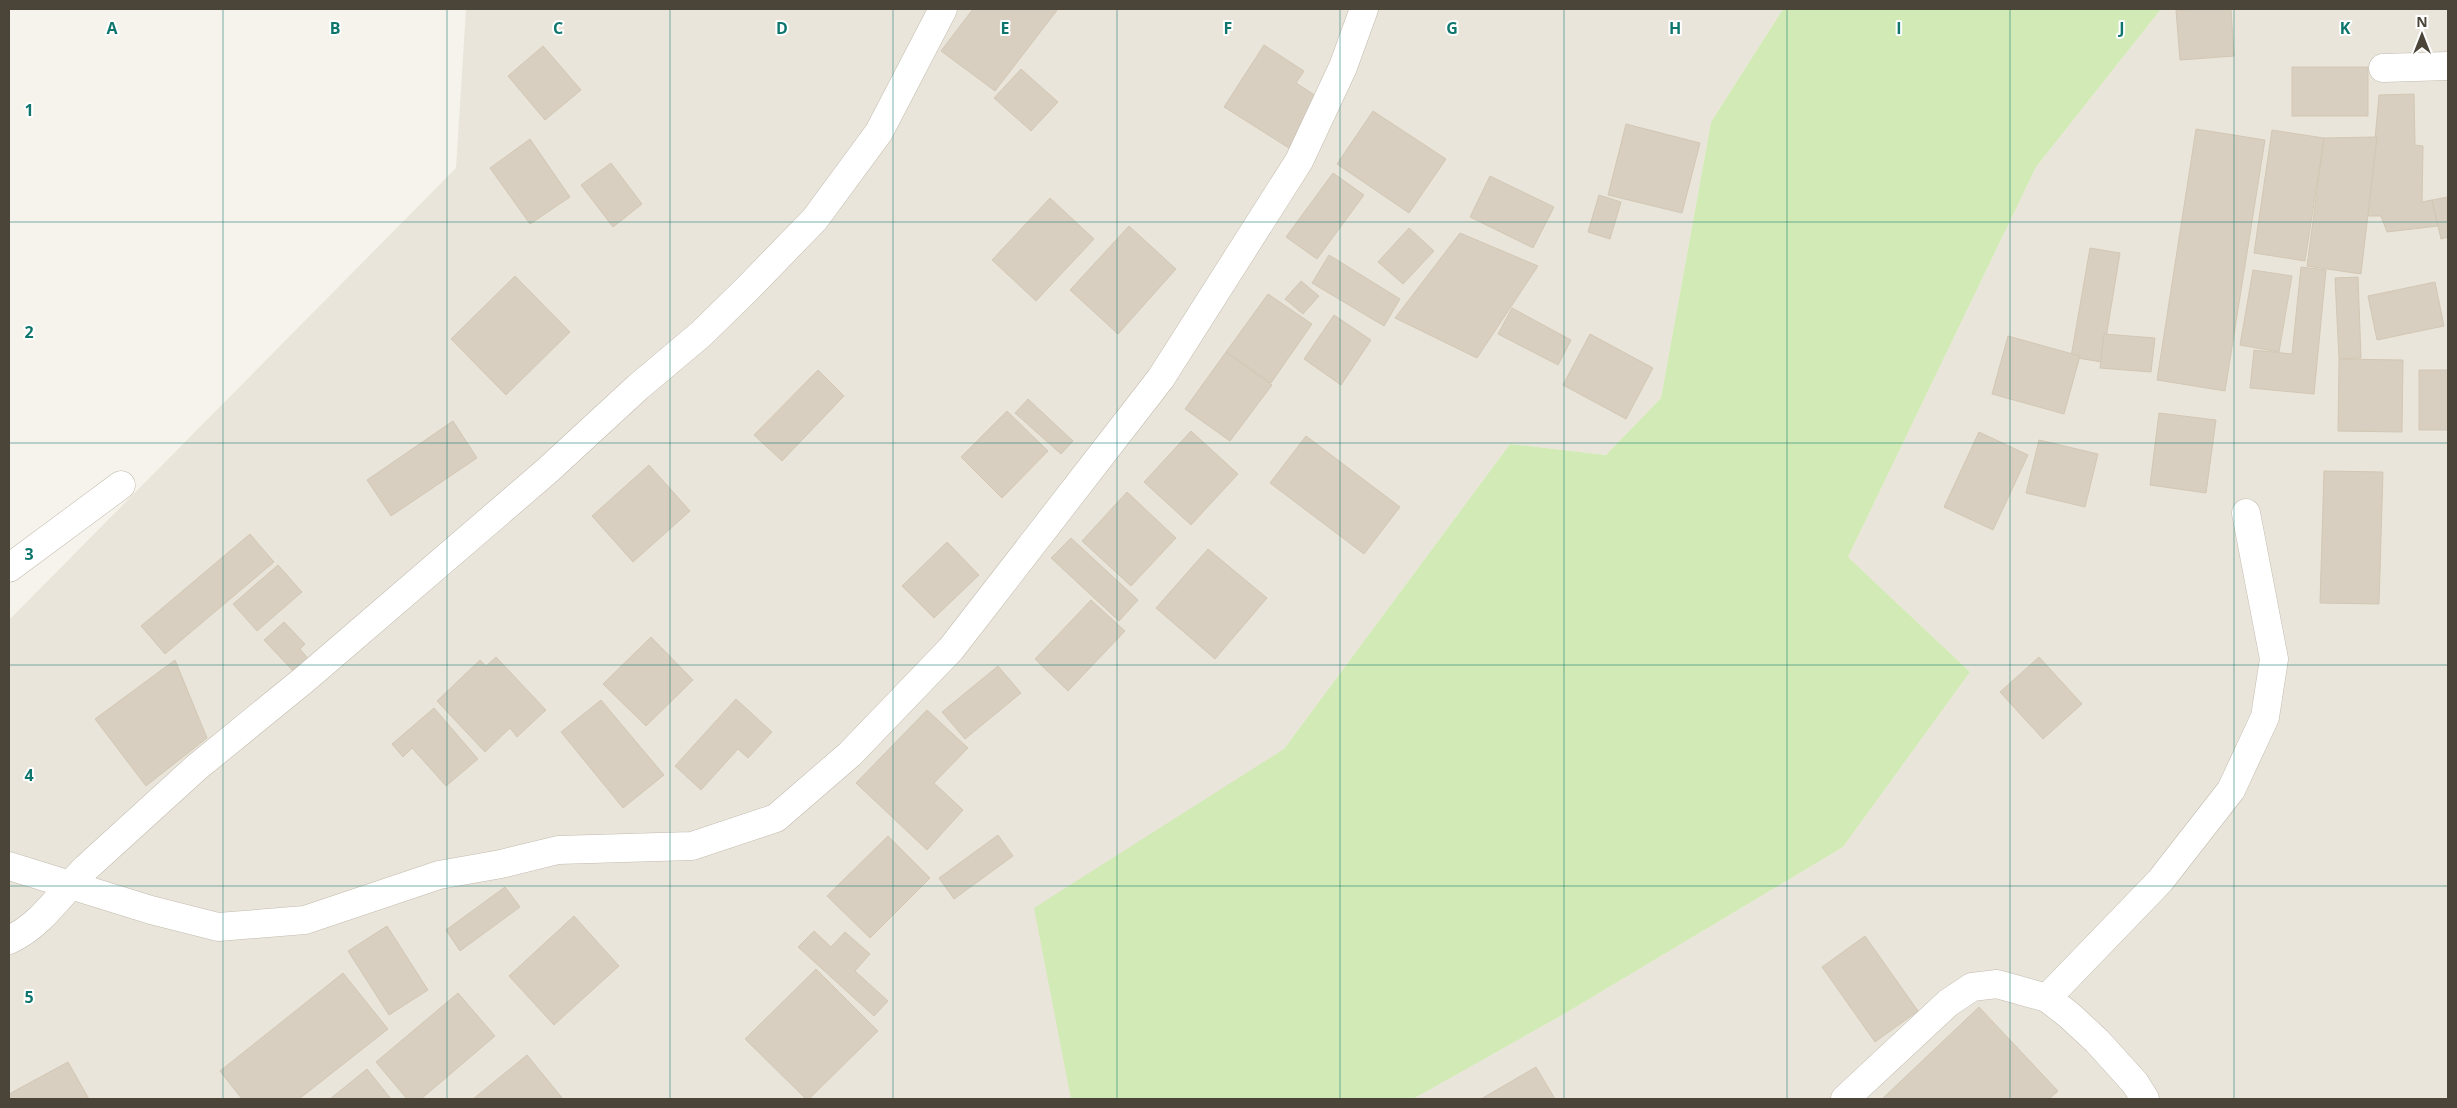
<svg xmlns="http://www.w3.org/2000/svg" width="2457" height="1108" font-family="'Open Sans',sans-serif">
<style>
.residential{fill:#eae5da}
.green{fill:#d2eab5}
.building{fill:#d8cfc1;stroke:#d3c7b4}
.lines{fill:none;stroke-linecap:round;stroke-linejoin:round}
.minor-casing{stroke:#c2bbae;stroke-width:29}
.minor{stroke:#fff;stroke-width:28}
.grid{fill:none;stroke:#0f766e;stroke-width:1;stroke-opacity:0.55}
.grid-label{font-size:16px;text-anchor:middle;font-weight:bold;fill:#0f766e;stroke:#fff;stroke-width:4;stroke-linejoin:round;paint-order:stroke}
</style>
<rect width="100%" height="100%" fill="#f6f3ec"/>
<g class="residential">
<path d="M466,9H1783L1711,122L1661,398L1606,455L1510,444L1284,749L1071,1099H9V620L456,168Z"/>
<path d="M2161,9H2448V1099H1413L1564,1014L1843,847L1970,672L1848,557L2036,167Z"/>
</g>
<path class="green" d="M1783,9H2161L2036,167L1848,557L1970,672L1843,847L1564,1014L1413,1099H1071L1034,908L1284,749L1510,444L1606,455L1661,398L1711,122Z"/>
<g class="building">
<path d="M973,9H1058L995,91L941,51Z"/>
<path d="M2231,9L2234,56L2180,60L2176,10Z"/>
<path d="M1264,45L1304,71L1296,83L1324,101L1292,150L1224,107Z"/>
<path d="M543,46L581,90L545,120L508,76Z"/>
<rect x="2292" y="67" width="76" height="49"/>
<path d="M1021,69L1058,102L1031,131L994,98Z"/>
<path d="M2414,94L2415,145L2423,146L2422,202L2432,200L2438,226L2387,232L2381,216H2368L2379,95Z"/>
<path d="M1373,111L1446,159L1409,213L1337,164Z"/>
<path d="M1626,124L1700,143L1682,213L1608,195Z"/>
<path d="M2196,129L2265,140L2225,391L2157,380Z"/>
<path d="M2272,130L2324,138L2305,261L2254,253Z"/>
<path d="M2377,137L2361,274L2307,266L2324,138Z"/>
<path d="M530,139L570,197L530,224L490,168Z"/>
<path d="M611,163L642,204L613,227L581,185Z"/>
<path d="M1333,173L1364,195L1317,259L1286,237Z"/>
<path d="M1490,176L1554,207L1533,248L1470,217Z"/>
<path d="M1599,195L1621,202L1610,239L1588,232Z"/>
<path d="M2448,197V237L2441,239L2432,200Z"/>
<path d="M1050,198L1094,239L1036,301L992,260Z"/>
<path d="M1129,226L1176,269L1118,334L1070,290Z"/>
<path d="M1409,228L1434,251L1403,284L1378,262Z"/>
<path d="M1460,233L1538,266L1477,358L1395,318Z"/>
<path d="M2090,248L2120,253L2102,362L2071,357Z"/>
<path d="M1329,255L1400,299L1384,326L1312,283Z"/>
<path d="M2301,267L2326,270L2314,394L2250,388L2254,350L2292,354Z"/>
<path d="M2253,270L2292,276L2279,352L2240,345Z"/>
<path d="M515,276L570,332L506,395L451,339Z"/>
<path d="M2358,277L2361,358L2339,359L2335,278Z"/>
<path d="M1301,281L1319,296L1303,314L1285,299Z"/>
<path d="M2435,282L2444,326L2377,340L2368,296Z"/>
<path d="M1268,294L1312,324L1271,383L1226,352Z"/>
<path d="M1512,308L1571,340L1558,365L1498,334Z"/>
<path d="M1334,315L1371,340L1341,385L1304,359Z"/>
<path d="M1590,334L1653,368L1626,419L1563,385Z"/>
<path d="M2104,334L2155,338L2151,372L2100,368Z"/>
<path d="M2008,336L2080,356L2064,414L1992,394Z"/>
<path d="M1226,352L1272,385L1230,441L1185,409Z"/>
<path d="M2339,359L2403,360L2402,432L2338,431Z"/>
<path d="M818,370L844,396L782,461L754,435Z"/>
<rect x="2419" y="370" width="29" height="60"/>
<path d="M1028,399L1073,441L1061,454L1015,413Z"/>
<path d="M1007,411L1048,451L1002,498L961,457Z"/>
<path d="M2159,413L2216,420L2206,493L2150,485Z"/>
<path d="M453,421L477,458L391,516L367,480Z"/>
<path d="M1191,431L1238,474L1191,525L1144,482Z"/>
<path d="M1979,432L2028,455L1993,530L1944,507Z"/>
<path d="M1306,436L1400,507L1364,554L1270,483Z"/>
<path d="M2039,440L2098,454L2085,507L2026,493Z"/>
<path d="M649,465L690,511L633,562L592,516Z"/>
<path d="M2324,471L2383,472L2379,604L2320,603Z"/>
<path d="M1127,492L1176,538L1131,586L1082,541Z"/>
<path d="M250,534L274,562L165,654L141,626Z"/>
<path d="M1071,538L1138,600L1119,621L1051,558Z"/>
<path d="M947,542L979,575L934,618L902,586Z"/>
<path d="M1208,549L1267,598L1215,659L1156,608Z"/>
<path d="M278,565L302,592L257,631L233,604Z"/>
<path d="M1091,600L1125,631L1068,691L1035,659Z"/>
<path d="M284,622L305,644L300,649L311,662L297,675L264,640Z"/>
<path d="M651,637L693,680L646,726L603,684Z"/>
<path d="M496,657L546,710L517,737L510,728L485,752L437,701L480,660L486,666Z"/>
<path d="M2039,657L2082,704L2043,739L2000,692Z"/>
<path d="M175,660L207,738L146,786L95,719Z"/>
<path d="M998,666L1021,693L965,739L942,712Z"/>
<path d="M736,699L772,732L748,758L738,749L701,790L675,766Z"/>
<path d="M601,700L664,775L623,808L561,732Z"/>
<path d="M434,708L478,759L446,786L412,748L403,757L392,744Z"/>
<path d="M927,710L968,748L934,783L963,810L927,850L856,783Z"/>
<path d="M998,835L1013,856L954,899L939,878Z"/>
<path d="M888,836L930,878L870,938L827,896Z"/>
<path d="M505,887L520,907L460,951L446,930Z"/>
<path d="M574,916L619,966L554,1025L509,976Z"/>
<path d="M387,926L428,990L389,1015L348,951Z"/>
<path d="M814,931L831,947L845,932L870,954L855,971L888,1001L874,1016L798,947Z"/>
<path d="M1865,936L1918,1011L1875,1042L1822,967Z"/>
<path d="M816,969L878,1031L809,1099H806L745,1039Z"/>
<path d="M343,973L388,1029L299,1099H242L220,1071Z"/>
<path d="M458,993L495,1036L421,1099H407L376,1062Z"/>
<path d="M1979,1007L2058,1091L2049,1099H1882Z"/>
<path d="M527,1055L563,1099H473Z"/>
<path d="M68,1062L89,1099H9V1094Z"/>
<path d="M1536,1067L1555,1099H1481Z"/>
<path d="M367,1069L391,1099H330Z"/>
</g>
<g class="lines">
<defs>
<g id="minor">
<path d="M2383,68L2448,66"/>
<path d="M9,568L121,485"/>
<path d="M9,866L151,910L218,927L305,920L439,875L501,864L558,850L692,846L776,818L850,754L951,649L1161,378L1299,161L1343,67L1364,9"/>
<path d="M9,940C42,925 61,893 86,868L197,767L305,679L548,470L638,387L701,334L748,288L815,219L879,132L943,9"/>
<path d="M2047,998L2160,881L2231,790L2265,717L2274,659L2246,513"/>
<path d="M1845,1099L1948,1003L1972,987L1997,984L2047,998L2069,1015L2097,1041L2135,1083L2145,1099"/>
</g>
</defs>
<use href="#minor" class="minor-casing"/>
<use href="#minor" class="minor"/>
</g>
<path class="grid" d="M223,9V1099M447,9V1099M670,9V1099M893,9V1099M1117,9V1099M1340,9V1099M1564,9V1099M1787,9V1099M2010,9V1099M2234,9V1099M9,222H2448M9,443H2448M9,665H2448M9,886H2448"/>
<g class="grid-label">
<text x="112" y="34">A</text>
<text x="335" y="34">B</text>
<text x="558" y="34">C</text>
<text x="782" y="34">D</text>
<text x="1005" y="34">E</text>
<text x="1228" y="34">F</text>
<text x="1452" y="34">G</text>
<text x="1675" y="34">H</text>
<text x="1899" y="34">I</text>
<text x="2122" y="34">J</text>
<text x="2345" y="34">K</text>
<text x="29" y="116">1</text>
<text x="29" y="338">2</text>
<text x="29" y="560">3</text>
<text x="29" y="781">4</text>
<text x="29" y="1003">5</text>
</g>
<rect width="2457" height="1108" fill="none" stroke="#4b4439" stroke-width="20"/>
<g transform="translate(2422 35)" stroke="#ffffff" stroke-width="4" paint-order="stroke">
<path d="M0-4L9 19L0 12L-9 19Z" fill="#4b4439"/>
<text y="-8" font-size="14" font-weight="bold" text-anchor="middle" fill="#4b4439">N</text>
</g>
</svg>
